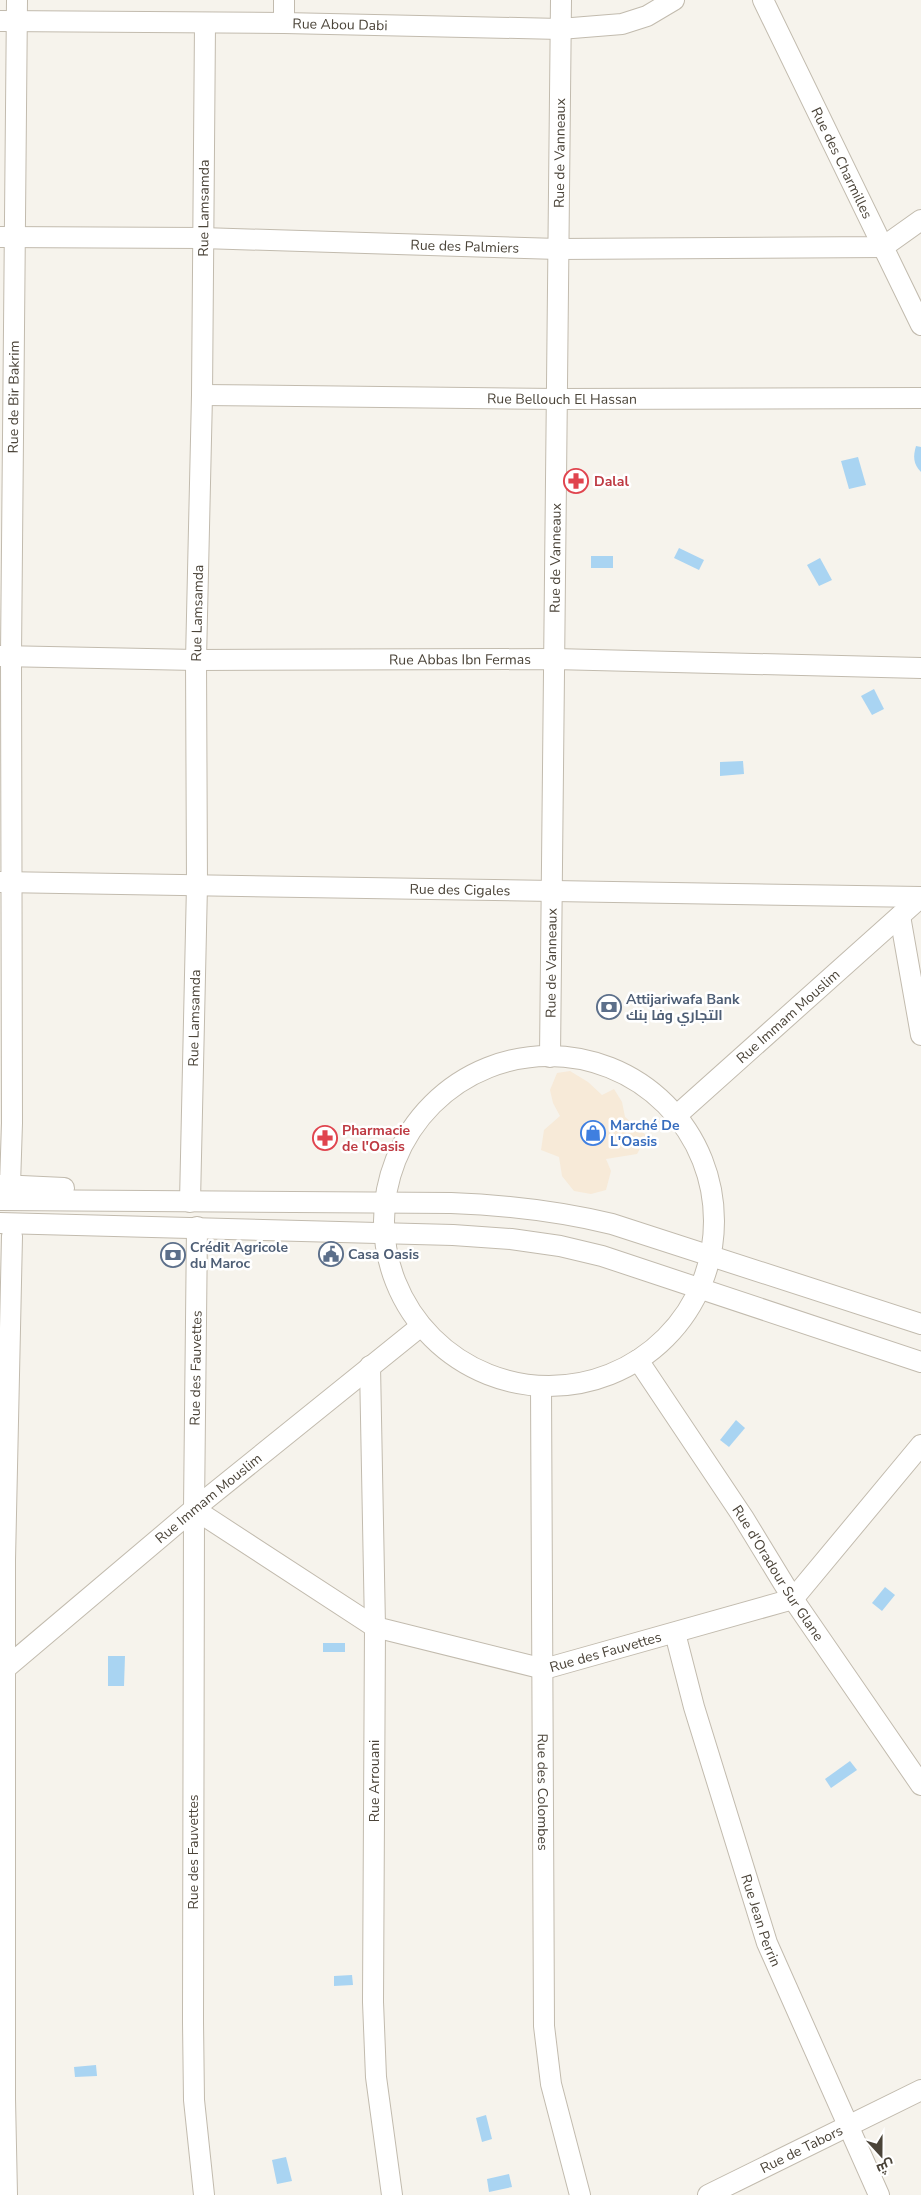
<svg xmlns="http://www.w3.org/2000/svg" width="921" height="2195" font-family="'Nunito Sans',Cairo,sans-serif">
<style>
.commercial{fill:#f7ead8}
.water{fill:#a9d4f2}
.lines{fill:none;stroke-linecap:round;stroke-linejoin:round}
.minor-casing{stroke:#c2bbae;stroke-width:22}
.minor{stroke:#fff;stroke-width:20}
.labels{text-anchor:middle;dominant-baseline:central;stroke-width:5;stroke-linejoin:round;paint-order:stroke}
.street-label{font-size:14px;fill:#4b4439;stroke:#fff}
.health-label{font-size:14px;font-weight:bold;fill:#be3a42;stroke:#fff;text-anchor:start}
.service-label{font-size:14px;font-weight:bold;fill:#4e5e75;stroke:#fff;text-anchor:start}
.shop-label{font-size:14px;font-weight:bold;fill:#366cbe;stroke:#fff;text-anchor:start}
</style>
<rect width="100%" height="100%" fill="#f6f3ec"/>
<path class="commercial" d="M570,1071L588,1082L602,1095L614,1089L622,1102L625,1117L647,1136L637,1154L606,1159L611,1171L606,1190L591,1194L574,1191L562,1176L559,1157L541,1150L544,1130L560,1116L553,1103L550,1090L557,1073Z"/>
<g class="water">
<path d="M916,446L921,447V472C913,464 913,456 916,446Z"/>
<path d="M858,457L866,485L849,489L841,461Z"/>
<path d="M679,548L704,560L699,570L674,558Z"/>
<rect x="591" y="556" width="22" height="12"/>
<path d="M820,558L832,580L819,586L807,565Z"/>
<path d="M874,689L884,709L872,715L861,696Z"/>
<path d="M743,761L744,774L720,776V762Z"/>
<path d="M736,1420L745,1428L729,1447L720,1440Z"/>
<path d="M885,1587L895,1595L882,1611L872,1603Z"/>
<rect x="323" y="1643" width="22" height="9"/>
<path d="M108,1656H125L124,1686H108Z"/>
<path d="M850,1761L857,1770L831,1788L825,1779Z"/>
<path d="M352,1975L353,1985L334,1986V1976Z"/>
<path d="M96,2065L97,2076L75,2077L74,2067Z"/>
<path d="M486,2115L492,2139L482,2142L476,2118Z"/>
<path d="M286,2157L292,2181L277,2184L272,2160Z"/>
<path d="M509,2174L512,2187L489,2192L487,2179Z"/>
</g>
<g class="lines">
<defs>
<g id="minor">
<path d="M284,0V23"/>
<path id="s1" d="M763,0L921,325"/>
<path id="s2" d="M0,21L284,23L560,29L622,24L647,16L674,0"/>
<path id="s3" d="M0,237L202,238L558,249L883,247L921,220"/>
<path id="s4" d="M202,395L557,399L921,398"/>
<path id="s5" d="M0,656L196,660L554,659L921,668"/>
<path id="s6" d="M0,882L921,897"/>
<path d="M900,916L921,1035"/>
<circle cx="549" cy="1221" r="165"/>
<path id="s7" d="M550,1057L561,0"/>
<path id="s8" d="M676,1116L921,897"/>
<path d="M0,1185L64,1188"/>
<path id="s9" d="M10,1185L12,1123L11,656L17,0"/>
<path d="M0,1200L451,1203C506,1205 558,1211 612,1224L921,1324"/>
<path id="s10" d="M190,1202L197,885L196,660L202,395L205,24"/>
<path d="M0,1223L453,1235L511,1239L560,1246L602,1256L921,1362"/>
<path id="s11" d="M197,1227L194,1509L375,1627L544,1669L793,1599L921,1445"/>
<path id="s12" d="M638,1360L743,1517L793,1599L921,1785"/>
<path d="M370,1366L375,1627L373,2002L376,2077L392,2195"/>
<path id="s13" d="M541,1386L544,2026L551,2084L580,2195"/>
<path d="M194,1509L193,2022L194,2100L204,2195"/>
<path id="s14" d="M675,1633L694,1707L767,1943L879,2195"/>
<path id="s15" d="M0,1673L194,1509L421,1326"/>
<path d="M7,2195L5,2099V1560L12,1236"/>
<path id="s16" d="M708,2195L921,2090"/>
</g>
</defs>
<use href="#minor" class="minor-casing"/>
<use href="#minor" class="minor"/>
</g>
<defs>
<symbol id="pharmacy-ring" viewBox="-11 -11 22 22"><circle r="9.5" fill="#fff" stroke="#e0444e" stroke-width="1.5"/><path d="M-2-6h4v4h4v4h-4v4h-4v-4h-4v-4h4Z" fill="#e0444e"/></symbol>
<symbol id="bank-ring" viewBox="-11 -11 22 22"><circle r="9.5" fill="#fff" stroke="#5c6f8a" stroke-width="1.5"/><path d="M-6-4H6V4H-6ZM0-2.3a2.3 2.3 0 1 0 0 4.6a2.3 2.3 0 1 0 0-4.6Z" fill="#5c6f8a"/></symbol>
<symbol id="shop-ring" viewBox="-11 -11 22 22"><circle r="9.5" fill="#fff" stroke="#3f7fe0" stroke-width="1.5"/><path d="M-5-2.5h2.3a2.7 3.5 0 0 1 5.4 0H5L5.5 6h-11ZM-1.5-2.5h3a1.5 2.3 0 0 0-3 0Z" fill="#3f7fe0"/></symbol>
<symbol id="civic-ring" viewBox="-11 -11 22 22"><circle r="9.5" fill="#fff" stroke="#5c6f8a" stroke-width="1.5"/><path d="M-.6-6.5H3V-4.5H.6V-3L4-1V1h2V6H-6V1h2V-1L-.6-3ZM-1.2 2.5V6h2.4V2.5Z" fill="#5c6f8a"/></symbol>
</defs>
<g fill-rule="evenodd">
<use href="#pharmacy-ring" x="562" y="467" width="28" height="28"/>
<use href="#bank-ring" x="595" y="993" width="28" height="28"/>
<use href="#shop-ring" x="579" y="1119" width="28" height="28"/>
<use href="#pharmacy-ring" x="311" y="1124" width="28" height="28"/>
<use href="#civic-ring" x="317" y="1240" width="28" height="28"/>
<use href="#bank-ring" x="159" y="1241" width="28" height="28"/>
</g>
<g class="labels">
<g class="street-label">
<text stroke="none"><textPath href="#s2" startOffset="340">Rue Abou Dabi</textPath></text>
<text stroke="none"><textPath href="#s7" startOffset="904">Rue de Vanneaux</textPath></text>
<text stroke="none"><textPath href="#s1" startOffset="181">Rue des Charmilles</textPath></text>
<text stroke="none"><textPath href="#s10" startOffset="994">Rue Lamsamda</textPath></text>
<text stroke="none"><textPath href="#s3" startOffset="465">Rue des Palmiers</textPath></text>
<text stroke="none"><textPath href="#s9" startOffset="788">Rue de Bir Bakrim</textPath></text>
<text stroke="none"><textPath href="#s4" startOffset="360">Rue Bellouch El Hassan</textPath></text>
<text stroke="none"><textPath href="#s7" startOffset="499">Rue de Vanneaux</textPath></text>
<text stroke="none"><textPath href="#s10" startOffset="589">Rue Lamsamda</textPath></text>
<text stroke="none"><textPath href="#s5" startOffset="460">Rue Abbas Ibn Fermas</textPath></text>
<text stroke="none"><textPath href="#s6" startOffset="460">Rue des Cigales</textPath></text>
<text stroke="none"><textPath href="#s7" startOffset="94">Rue de Vanneaux</textPath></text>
<text stroke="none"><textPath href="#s8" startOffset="150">Rue Immam Mouslim</textPath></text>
<text stroke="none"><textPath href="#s10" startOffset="184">Rue Lamsamda</textPath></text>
<text transform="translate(196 1368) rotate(-89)">Rue des Fauvettes</text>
<text stroke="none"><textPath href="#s15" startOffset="272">Rue Immam Mouslim</textPath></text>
<text stroke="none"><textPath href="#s12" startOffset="255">Rue d'Oradour Sur Glane</textPath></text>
<text stroke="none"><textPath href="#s11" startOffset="736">Rue des Fauvettes</textPath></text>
<text transform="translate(374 1781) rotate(-90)">Rue Arrouani</text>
<text stroke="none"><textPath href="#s13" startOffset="406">Rue des Colombes</textPath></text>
<text transform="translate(193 1852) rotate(-90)">Rue des Fauvettes</text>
<text stroke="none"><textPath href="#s14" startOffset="300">Rue Jean Perrin</textPath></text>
<text stroke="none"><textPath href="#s16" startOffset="104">Rue de Tabors</textPath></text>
</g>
<g class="health-label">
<text x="594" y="481">Dalal</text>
<text x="342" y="1130">Pharmacie<tspan x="342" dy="16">de l'Oasis</tspan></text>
</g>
<g class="service-label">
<text x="626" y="999">Attijariwafa Bank<tspan x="626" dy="16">التجاري وفا بنك</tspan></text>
<text x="190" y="1247">Crédit Agricole<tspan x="190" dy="16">du Maroc</tspan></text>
<text x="348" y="1254">Casa Oasis</text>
</g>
<g class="shop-label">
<text x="610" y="1125">Marché De<tspan x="610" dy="16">L'Oasis</tspan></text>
</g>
</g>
<g transform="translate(881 2155) rotate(159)" stroke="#ffffff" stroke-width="4" paint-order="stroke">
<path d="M0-4L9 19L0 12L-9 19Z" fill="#4b4439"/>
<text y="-8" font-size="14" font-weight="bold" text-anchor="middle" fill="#4b4439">ش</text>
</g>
</svg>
